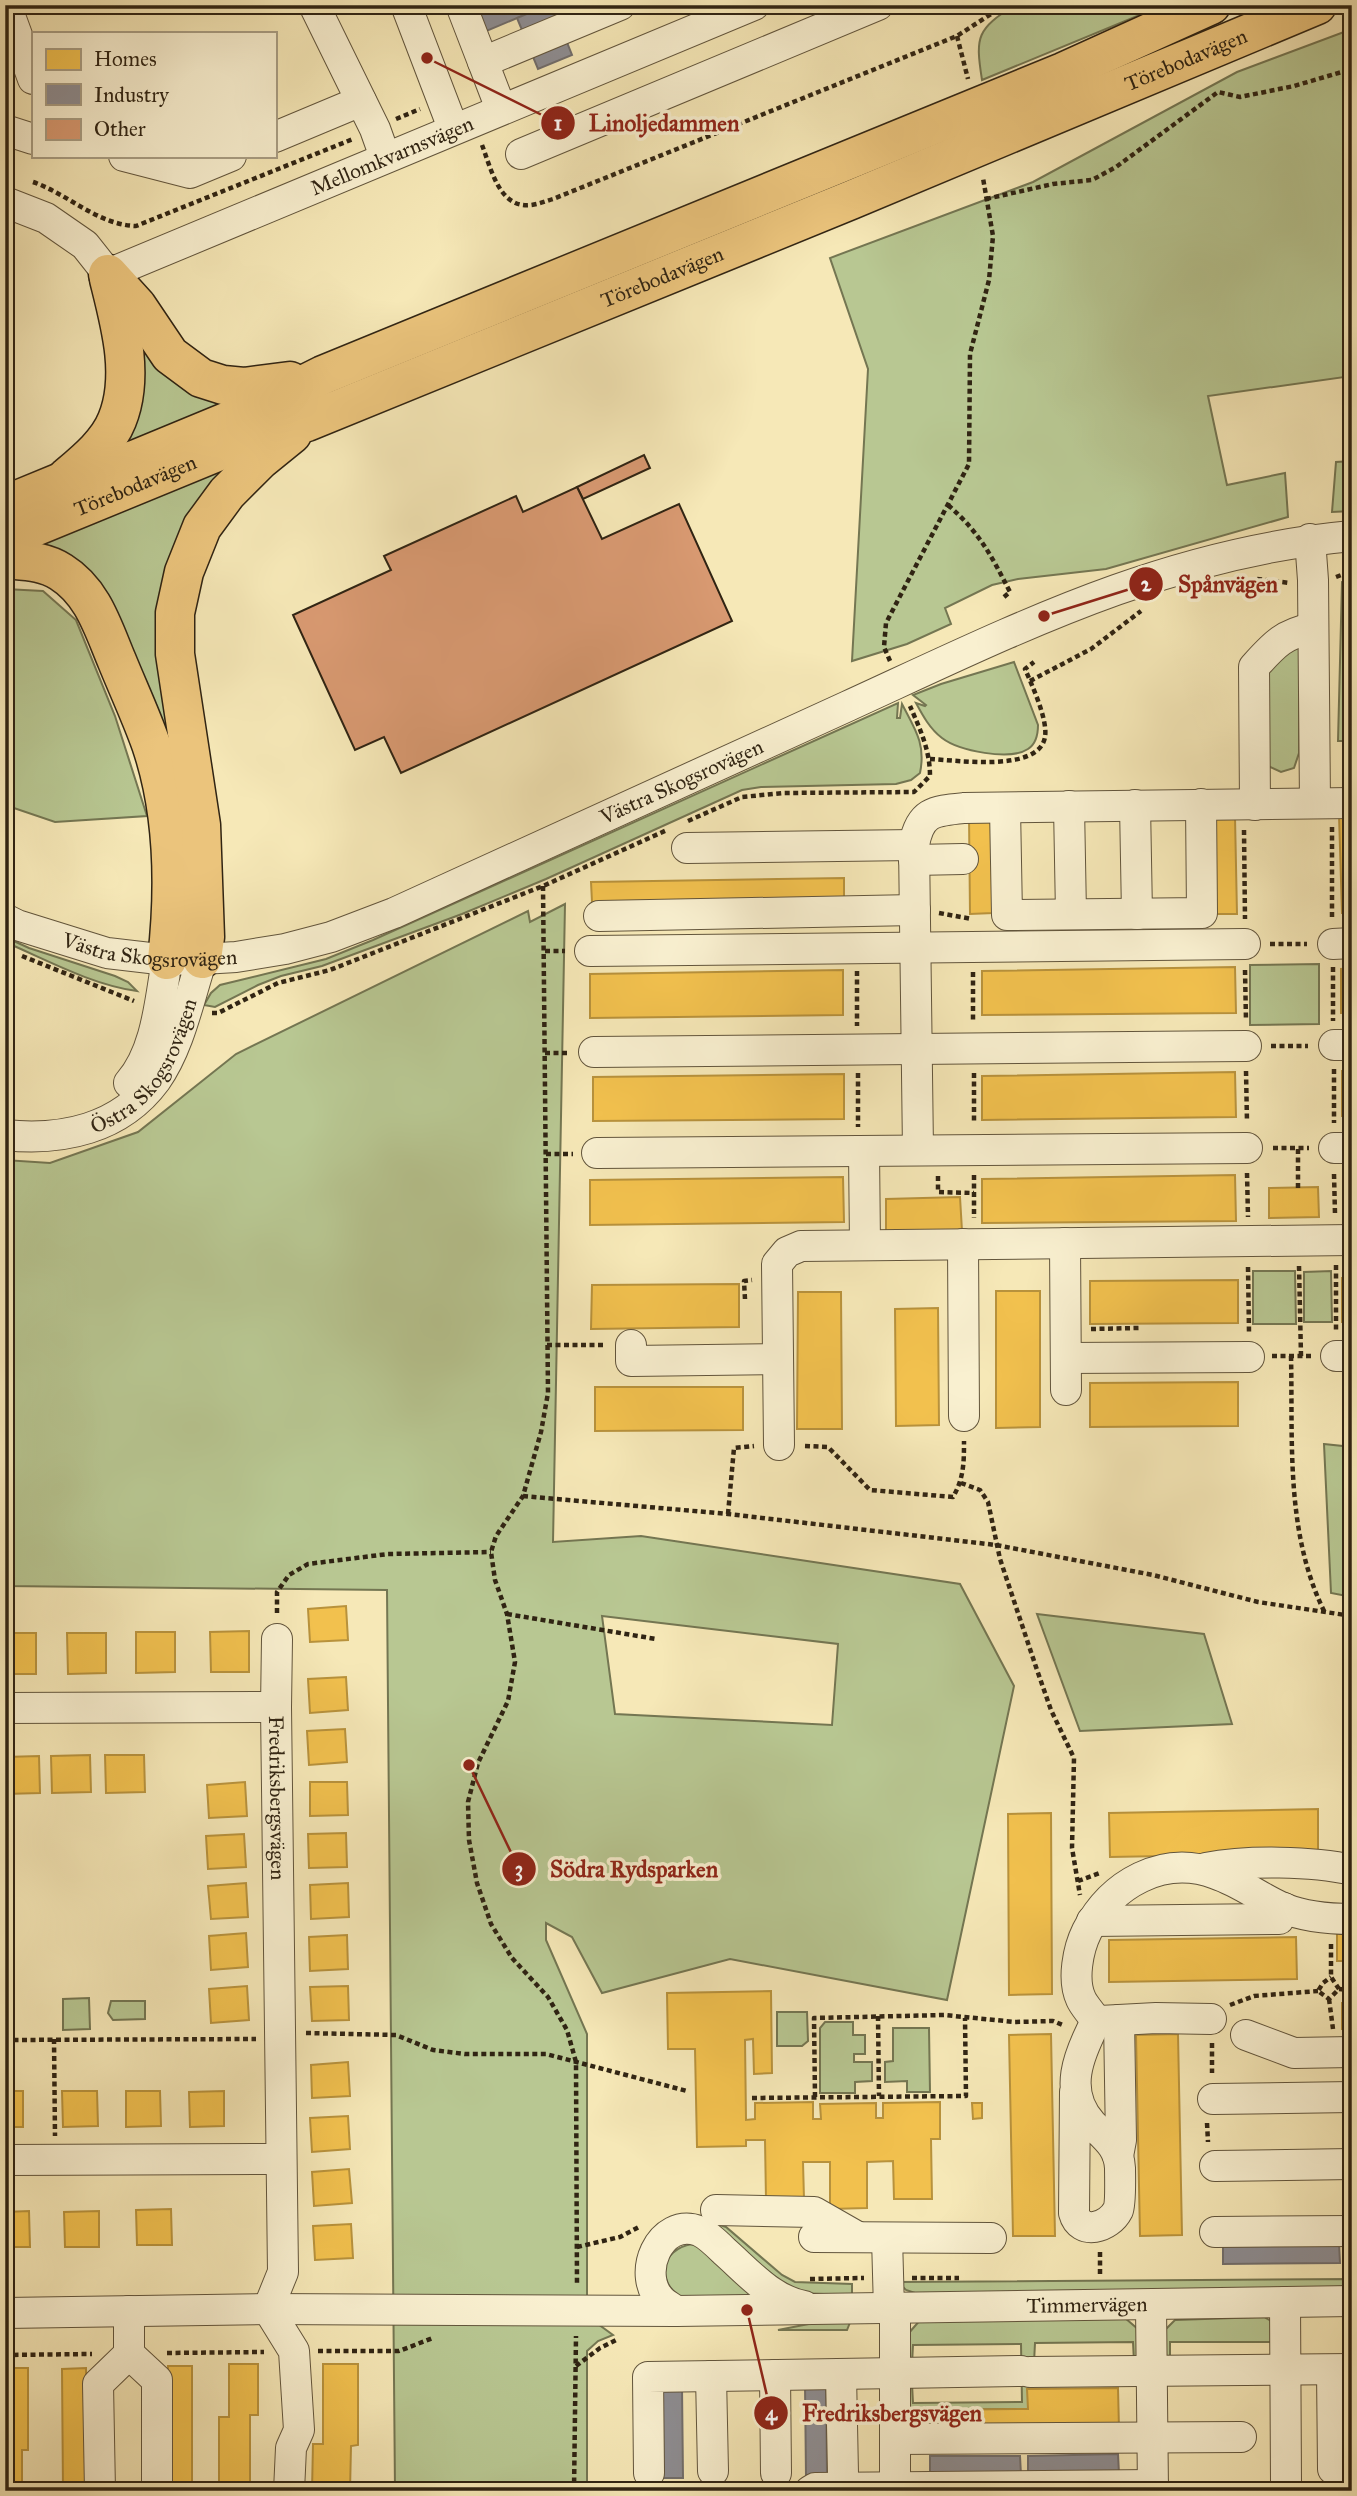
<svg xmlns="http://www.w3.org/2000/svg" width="1357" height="2496" font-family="'IM FELL Great Primer',serif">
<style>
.green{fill:#b8c792;stroke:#747652;stroke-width:2;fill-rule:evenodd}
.homes{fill:#f2c14e;stroke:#b8923c;stroke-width:2}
.industry{fill:#8d8d92;stroke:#716e6c;stroke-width:2}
.building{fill:#d89971;stroke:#302413;stroke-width:2}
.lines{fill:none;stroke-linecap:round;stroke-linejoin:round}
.minor-casing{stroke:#62553c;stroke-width:32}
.highway-casing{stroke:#302413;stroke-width:41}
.path{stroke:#302413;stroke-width:4.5;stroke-dasharray:5 3.5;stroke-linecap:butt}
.minor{stroke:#f9f0d0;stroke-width:30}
.highway{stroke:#ebc47c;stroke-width:38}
.labels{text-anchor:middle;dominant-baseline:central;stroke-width:7;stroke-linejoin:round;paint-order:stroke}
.street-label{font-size:21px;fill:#302413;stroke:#f9f0d0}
.leader{fill:none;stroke:#8f2418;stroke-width:2.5}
.callout-dot{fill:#8f2418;stroke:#f9f0d0;stroke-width:2.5}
.mark-label{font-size:21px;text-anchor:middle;font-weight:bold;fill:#fff}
.callout-label{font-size:23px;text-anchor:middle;font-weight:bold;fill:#8f2418;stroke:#f9f0d0;stroke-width:7;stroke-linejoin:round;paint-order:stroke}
</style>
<rect width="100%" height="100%" fill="#f6e8b7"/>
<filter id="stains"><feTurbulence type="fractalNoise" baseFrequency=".00286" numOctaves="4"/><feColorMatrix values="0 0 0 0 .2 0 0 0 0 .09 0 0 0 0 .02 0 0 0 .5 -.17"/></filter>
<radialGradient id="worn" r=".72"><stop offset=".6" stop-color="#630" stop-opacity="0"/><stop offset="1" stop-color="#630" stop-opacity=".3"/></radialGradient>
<g class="green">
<path d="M1015,5H1164L982,80C975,36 977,29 1015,5Z"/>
<path d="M1352,29V376L1208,396L1227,485L1285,473L1288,517L1106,569L1018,579L992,585L945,608L951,624L907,644L852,661L868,369L830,258L1033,182L1237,72Z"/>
<path d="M134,341L235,399L131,446L124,437Z"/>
<path d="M1352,461V511L1332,512L1336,462Z"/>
<path d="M226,466L187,534V791L133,671L30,546Z"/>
<path d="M1352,579V741H1338L1342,582Z"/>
<path d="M5,589L43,591L76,620L115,716L147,816L55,822L5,805Z"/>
<path d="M1299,642V753L1294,768L1281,772L1268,766L1264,670Z"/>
<path d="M1014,662L1038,725C1038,735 1036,744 1028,749C1010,761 959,751 942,738C930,729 923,716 916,703L925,706L926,705L913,695L941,684Z"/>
<path d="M898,703L897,718H900L902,704C915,729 926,744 920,773L911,780L896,784L761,787L742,790L546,879L462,914L322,966L281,976L258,985L215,1007L204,1005L211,993L220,985L326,959L373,940Z"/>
<path d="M565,904L553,1542L641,1536L960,1584L1014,1686L947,2000L730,1959L602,1993L572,1937L546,1923V1940L587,2034V2316L613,2335L598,2341L587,2351V2491H395L387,1590L5,1586V1160L50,1163L138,1132L236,1054L528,911L530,922ZM602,1616L838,1644L832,1725L615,1714Z"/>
<path d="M5,937L29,948L115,976L128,982L137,991C92,985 47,960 5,942Z"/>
<path d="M1319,964V1024L1250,1025V965Z"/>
<path d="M1253,1271H1295L1296,1324H1253Z"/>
<path d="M1331,1271L1332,1322H1304V1272Z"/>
<path d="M1324,1444L1352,1447V1597L1331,1593Z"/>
<path d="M1037,1614L1204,1634L1232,1724L1080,1731Z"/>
<path d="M89,1998L90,2029L63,2030V1999Z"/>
<path d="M111,2001H145V2019L113,2020L108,2013Z"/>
<path d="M777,2012H807L808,2041L802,2046H777Z"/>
<path d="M825,2022H853V2035H865V2054H854V2062H872V2081L855,2082V2093H820V2028Z"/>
<path d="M893,2028H929L930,2092H907V2081L885,2082V2062L893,2061Z"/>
<path d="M717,2224L726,2227L782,2275L795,2282L852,2284V2295L796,2293L724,2236Z"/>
<path d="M692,2244L701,2246L761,2296L681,2298C656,2280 660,2250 692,2244Z"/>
<path d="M1352,2279V2290L918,2294L906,2290L898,2282Z"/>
<path d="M1264,2317L1271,2321L1272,2342H1170V2361L1166,2360L1165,2330L1175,2320Z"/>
<path d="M1125,2318L1139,2330L1142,2354L1134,2362L1133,2342L1035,2343L1034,2363L1029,2364L1028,2409L913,2410V2426L908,2425L906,2387L912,2384L913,2403L1022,2402L1021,2344L913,2345L912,2364L907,2362L908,2334L921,2319Z"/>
<path d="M851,2320L847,2330H778L819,2322Z"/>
</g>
<g class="homes">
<path d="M969,815L993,816V913L970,914Z"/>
<path d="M1339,815H1352V913H1342Z"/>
<path d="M1213,817H1235L1237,914H1213Z"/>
<path d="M844,878V898L592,902L591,882Z"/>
<path d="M1235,967L1236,1013L982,1015V971Z"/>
<path d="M1352,968V1013H1341V969Z"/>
<path d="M843,970V1015L590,1018V974Z"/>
<rect x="1342" y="1071" width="10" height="45"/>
<path d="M1235,1072L1236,1117L982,1120V1076Z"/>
<path d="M844,1074V1119L593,1121V1077Z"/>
<path d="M1235,1175L1236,1221L982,1223V1179Z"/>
<path d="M1344,1176H1352V1220H1345Z"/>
<path d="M843,1177L844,1222L590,1225V1180Z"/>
<path d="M1318,1187L1319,1217L1269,1218V1188Z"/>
<path d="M960,1197L962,1231H886V1199Z"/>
<rect x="1342" y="1278" width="10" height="44"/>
<path d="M1238,1280V1323L1090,1324V1281Z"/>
<path d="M739,1284V1327L591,1329L592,1285Z"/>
<path d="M996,1291H1040V1427L996,1428Z"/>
<path d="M798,1292H841L842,1429H797Z"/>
<path d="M938,1308L939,1425L896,1426L895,1309Z"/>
<path d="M1238,1382V1426L1090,1427V1383Z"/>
<rect x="1347" y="1384" width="5" height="44"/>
<path d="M595,1387H743V1430L595,1431Z"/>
<path d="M346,1606L348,1640L310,1642L308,1609Z"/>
<path d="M249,1631V1672H211L210,1632Z"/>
<path d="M136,1632H175V1672L136,1673Z"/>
<rect x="5" y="1633" width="31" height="41"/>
<path d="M67,1633H106V1673L68,1674Z"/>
<path d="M346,1677L348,1710L310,1713L308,1679Z"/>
<path d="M345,1729L347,1762L309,1765L307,1731Z"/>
<path d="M90,1755L91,1792L52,1793L51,1756Z"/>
<path d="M105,1755H144L145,1792L106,1793Z"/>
<path d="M39,1756L40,1793L5,1794V1757Z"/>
<path d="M245,1782L247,1816L209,1818L207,1785Z"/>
<path d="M310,1782H347L348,1815L310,1816Z"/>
<path d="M1318,1809V1853L1110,1857L1109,1813Z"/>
<path d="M1051,1813L1052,1994L1009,1995L1008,1814Z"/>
<path d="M346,1833L347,1867L309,1868L308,1834Z"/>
<path d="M244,1834L246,1867L208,1869L206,1836Z"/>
<path d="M246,1883L248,1917L211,1919L208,1886Z"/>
<path d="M348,1883L349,1917L311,1919L310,1885Z"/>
<rect x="1337" y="1928" width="15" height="33"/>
<path d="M246,1933L248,1967L211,1970L209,1936Z"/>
<path d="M347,1935L348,1969L310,1971L309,1937Z"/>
<path d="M1296,1937L1297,1979L1109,1982V1940Z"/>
<path d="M247,1986L249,2020L211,2023L209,1989Z"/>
<path d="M348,1986L349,2020L312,2021L310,1987Z"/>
<path d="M771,1991L772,2073L754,2074L753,2039L745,2040L746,2120L755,2119V2103L813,2102V2119H821L820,2104L876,2103V2118H883V2103L940,2102V2139H931L932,2199H894L893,2161L867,2162V2208L830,2209V2162H803L804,2199L766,2200L765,2140H746V2146L697,2147L695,2049H668L667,1993Z"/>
<path d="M1342,2003H1352V2030L1342,2029Z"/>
<path d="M1051,2034L1055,2236H1013L1009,2035Z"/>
<path d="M1178,2034L1182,2235L1140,2236L1136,2035Z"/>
<path d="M348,2062L350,2096L312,2098L311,2065Z"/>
<rect x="5" y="2091" width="18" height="36"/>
<path d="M62,2091H97L98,2126L63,2127Z"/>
<path d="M126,2091H160L161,2126L126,2127Z"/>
<path d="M224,2091V2126L190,2127L189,2092Z"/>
<path d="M972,2103H982V2118L973,2119Z"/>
<path d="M348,2116L350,2149L312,2152L310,2118Z"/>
<path d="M349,2169L352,2203L314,2206L312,2172Z"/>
<path d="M171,2209L172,2245H137L136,2210Z"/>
<path d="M29,2211L30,2247H5V2212Z"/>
<path d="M99,2211V2247H65L64,2212Z"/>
<path d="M351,2224L353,2258L315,2260L313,2226Z"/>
<path d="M229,2364H258V2415H250V2491H219V2417H229Z"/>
<path d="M323,2364H358V2445L351,2446L350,2491H312L313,2444H323Z"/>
<rect x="168" y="2366" width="24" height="125"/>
<path d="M5,2368H28V2450H22V2491H5Z"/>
<path d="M86,2368L87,2491H63L62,2369Z"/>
<path d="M1118,2388L1119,2429L929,2431V2410L1028,2409L1027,2389Z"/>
</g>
<g class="industry">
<path d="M473,5H548L484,32Z"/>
<path d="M548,5H552L572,55L538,69L517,18Z"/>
<path d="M1339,2243L1340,2263L1223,2264V2244Z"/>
<path d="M805,2385H826L827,2476H806Z"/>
<path d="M682,2387L683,2478H661L660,2388Z"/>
<path d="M1118,2454L1119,2474L1028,2475V2456Z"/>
<path d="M930,2456H1020L1021,2475L930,2476Z"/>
</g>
<g class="building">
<path d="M644,455L650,468L583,499L577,487Z"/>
<path d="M577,487L602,539L679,504L732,621L401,773L384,737L355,750L293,615L391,570L384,556L516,496L523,512Z"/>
</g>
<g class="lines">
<defs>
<g id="minor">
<path d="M6,5L33,79"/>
<path d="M314,5L375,129L385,157"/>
<path d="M406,5L453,128"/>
<path d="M461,5L483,62"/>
<path d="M501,109L483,62L620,5"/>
<path d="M5,130L33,139"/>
<path d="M275,137L361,101"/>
<path d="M521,154L878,5"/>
<path d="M124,156L190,173L231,156"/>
<path id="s1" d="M5,202L46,218L85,245L108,274L754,5"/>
<path d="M1310,539L1313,580L1315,803"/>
<path d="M1135,805L1137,914"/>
<path d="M1255,805L1254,667C1274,645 1283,634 1313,628"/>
<path d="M1069,806L1071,914"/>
<path d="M1005,808L1007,915L1202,913L1201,804"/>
<path d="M687,848L914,845"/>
<path d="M914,860L963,859"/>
<path d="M599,916L915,910"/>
<path id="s2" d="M5,919L17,925L107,953L167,960L202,959L236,957L285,949L331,937L394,913C545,844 696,775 848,706C1016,629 1164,553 1352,536"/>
<path d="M1333,944L1352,943"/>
<path d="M590,951L1245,944"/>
<path d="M1334,1045H1352"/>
<path d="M594,1052L1246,1046"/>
<path d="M129,1083C157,1051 160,1000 167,960"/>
<path id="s3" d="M5,1135C62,1141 120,1129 156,1080C180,1046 189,998 202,959"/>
<path d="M1334,1148H1352"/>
<path d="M918,1150L914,845C920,812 933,811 964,808L1352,803"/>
<path d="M864,1151L865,1245"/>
<path d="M597,1153L1247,1148"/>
<path d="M1065,1243L1066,1390"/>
<path d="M963,1244L964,1416"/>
<path d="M631,1345V1361L778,1359"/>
<path d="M1336,1356H1352"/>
<path d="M1066,1358L1249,1357"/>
<path d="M779,1445L777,1264L787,1252L801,1246L1352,1240"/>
<path d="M276,1707L277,1639"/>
<path id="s4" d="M5,1708L276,1707L283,2272L268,2309"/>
<path d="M1206,1868C1246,1860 1313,1861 1352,1870"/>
<path d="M1092,1921L1279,1919L1284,1908"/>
<path d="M1096,2021C1092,2014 1084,2006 1081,1999C1072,1980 1078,1949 1087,1931C1111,1884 1163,1854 1216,1874C1240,1882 1260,1898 1283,1908C1305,1917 1329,1919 1352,1919"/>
<path d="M1100,2021L1156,2018L1211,2019"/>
<path d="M1246,2035L1294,2053L1352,2052"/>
<path d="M1075,2092L1074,2213C1080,2236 1109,2228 1118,2210C1121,2203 1120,2177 1120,2168C1119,2147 1106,2138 1092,2124C1062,2092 1079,2054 1096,2021"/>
<path d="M1213,2099L1352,2097"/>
<path d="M1118,2156L1121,2140L1119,2020"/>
<path d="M5,2160L281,2159"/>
<path d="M1215,2166L1352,2164"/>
<path d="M716,2210L814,2212L856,2236"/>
<path d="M1215,2232L1352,2231"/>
<path d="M814,2237L991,2238"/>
<path d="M887,2238L889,2309"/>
<path d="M1285,2302L1286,2484"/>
<path d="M1151,2306L1153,2491"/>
<path d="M268,2309L294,2351L299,2430L291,2448L289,2491"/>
<path d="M129,2311V2354L157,2380V2491"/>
<path d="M676,2311C672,2308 667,2305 663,2302C634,2276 660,2216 699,2231C708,2235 717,2244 724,2251C748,2272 771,2300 804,2306"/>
<path id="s5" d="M5,2313L268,2309L676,2311L1352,2301"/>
<path d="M1332,2370L1333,2469"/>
<path d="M1030,2372L1352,2369"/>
<path d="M841,2374L843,2474"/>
<path d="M775,2375L776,2473"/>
<path d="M711,2376L713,2471"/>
<path d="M895,2439L1241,2437"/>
<path d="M649,2473L648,2377L1021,2371"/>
<path d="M100,2491L98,2384L129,2354"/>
<path d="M810,2491L815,2488L1153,2485"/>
<path d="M895,2491V2308"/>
</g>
<g id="highway">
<path d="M108,274L137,306L170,355L201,378L223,385L244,387L290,381"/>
<path d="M67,477C86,461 108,443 117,420C135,376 120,323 109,279"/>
<path d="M5,505L61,482L134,460L243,415L323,375L1063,72L1211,5"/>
<path id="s6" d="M5,542L32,528L239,443L307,422L851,200L1317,5"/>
<path d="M5,559C25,561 44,561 61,572C93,592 103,628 117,661C128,688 141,716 151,744C174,812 175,889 167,960"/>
<path d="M202,959L205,937L201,825L175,654V613L184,572L202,527L227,493L260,460L292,434"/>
</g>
</defs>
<use href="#minor" class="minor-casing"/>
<use href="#highway" class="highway-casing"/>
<g class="path">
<path d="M957,36L968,79"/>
<path d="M396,119L420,109"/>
<path d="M482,145C491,168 499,209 531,205C539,204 546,201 553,199L957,36L1005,5"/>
<path d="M33,182C68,194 98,225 136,226L353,139"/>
<path d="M986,199L1053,184L1092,180L1116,167L1218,92L1240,97L1294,86L1352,69"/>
<path d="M948,505C980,533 991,555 1010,592L1004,597"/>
<path d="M1336,577L1352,571"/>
<path d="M1257,579L1290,583"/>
<path d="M890,661L884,647L886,623L969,464L970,354L989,280L993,236L983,178"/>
<path d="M1030,681L1091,649L1141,611"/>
<path d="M930,759C956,760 1039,773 1045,737C1048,720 1032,685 1025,669L1034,662"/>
<path d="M688,821L742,797L783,793L914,792L930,776C930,750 920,729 910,706"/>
<path d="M1332,827V920"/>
<path d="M1244,830L1245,919"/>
<path d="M543,886L548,1393L541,1432L523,1496L496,1536L491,1552L495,1580L507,1614L515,1662L508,1701L478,1763L468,1802L469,1840L477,1883L491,1924L512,1958L548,1997L567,2030L576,2062L577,2285"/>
<path d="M939,913L972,919"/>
<path d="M1270,944H1307"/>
<path d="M545,951H565"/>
<path d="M22,956L134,1001"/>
<path d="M1333,967V1021"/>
<path d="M1245,970L1246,1021"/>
<path d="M857,971V1026"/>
<path d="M973,972V1022"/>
<path d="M212,1013H218L278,983L330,970L543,886L667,830"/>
<path d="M1271,1046H1308"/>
<path d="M545,1053H569"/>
<path d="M1334,1069V1123"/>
<path d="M1246,1071L1247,1122"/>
<path d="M858,1073V1127"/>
<path d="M974,1073V1124"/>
<path d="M1273,1148H1309"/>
<path d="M546,1154H573"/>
<path d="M1247,1173L1248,1217"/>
<path d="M1334,1174L1335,1214"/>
<path d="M974,1175V1218"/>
<path d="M938,1176V1192L974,1193"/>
<path d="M1298,1188V1148"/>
<path d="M1336,1265V1333"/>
<path d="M1299,1266L1301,1356"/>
<path d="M1248,1267L1249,1332"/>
<path d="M745,1299L744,1281L752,1280"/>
<path d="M1091,1329L1139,1328"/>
<path d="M547,1345H606"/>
<path d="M1272,1356H1312"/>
<path d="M1291,1356C1293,1442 1285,1533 1325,1613"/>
<path d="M805,1446L828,1447L870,1490L953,1497C964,1478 964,1462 964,1441"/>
<path d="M961,1483L980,1490L988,1502L1000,1559L1036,1667L1051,1710L1074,1758L1072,1848L1080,1895"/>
<path d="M523,1496L728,1514L996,1545L1153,1575L1258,1602L1352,1616"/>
<path d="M728,1514L734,1448L754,1446"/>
<path d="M277,1613V1592L289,1575L308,1564L388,1554L491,1552"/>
<path d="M507,1614L656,1639"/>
<path d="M1078,1881L1100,1873"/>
<path d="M1331,1944V1977L1339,1989L1329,1999L1318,1991L1323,1983L1331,1977"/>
<path d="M1339,1989L1352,1990"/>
<path d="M1329,1999L1333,2029"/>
<path d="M1230,2005L1254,1996L1318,1991"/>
<path d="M878,2016L879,2096"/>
<path d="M306,2033L396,2035L433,2050L465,2054H546L687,2091"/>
<path d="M54,2039L55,2136"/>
<path d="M5,2040L256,2039"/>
<path d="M1212,2043V2073"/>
<path d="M815,2097L814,2018L944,2015L1015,2022L1053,2021L1065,2026"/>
<path d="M752,2098L966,2096L965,2018"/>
<path d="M1207,2123L1208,2142"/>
<path d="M577,2247L620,2237L639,2227"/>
<path d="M1100,2252V2277"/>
<path d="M912,2278H959"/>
<path d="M810,2279L864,2278"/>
<path d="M318,2351H399L433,2338"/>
<path d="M167,2353L264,2352"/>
<path d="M5,2355L92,2354"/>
<path d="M576,2366L600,2348L618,2339"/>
<path d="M1179,2485L1261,2484"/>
<path d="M574,2491L576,2336"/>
</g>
<use href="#minor" class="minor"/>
<use href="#highway" class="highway"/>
</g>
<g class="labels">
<g class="street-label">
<text stroke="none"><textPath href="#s6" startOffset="1276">Törebodavägen</textPath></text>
<text stroke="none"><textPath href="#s1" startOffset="436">Mellomkvarnsvägen</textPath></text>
<text stroke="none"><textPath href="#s6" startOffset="709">Törebodavägen</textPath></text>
<text stroke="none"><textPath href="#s6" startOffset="142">Törebodavägen</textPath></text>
<text stroke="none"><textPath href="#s2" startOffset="718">Västra Skogsrovägen</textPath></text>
<text stroke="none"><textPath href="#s2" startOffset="150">Västra Skogsrovägen</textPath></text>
<text stroke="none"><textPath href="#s3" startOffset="172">Östra Skogsrovägen</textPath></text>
<text stroke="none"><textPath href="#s4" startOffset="362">Fredriksbergsvägen</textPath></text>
<text stroke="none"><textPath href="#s5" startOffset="1082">Timmervägen</textPath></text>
</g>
</g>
<path class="leader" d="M427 58L558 123M1044 616L1146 584M469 1765L519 1869M747 2310L771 2413"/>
<g class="callout-dot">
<circle cx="427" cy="58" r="7"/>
<circle cx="1044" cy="616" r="7"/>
<circle cx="469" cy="1765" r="7"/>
<circle cx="747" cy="2310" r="7"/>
<circle cx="558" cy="123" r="18"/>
<circle cx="1146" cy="584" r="18"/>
<circle cx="519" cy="1869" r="18"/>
<circle cx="771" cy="2413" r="18"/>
</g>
<g class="mark-label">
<text x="558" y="130">1</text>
<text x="1146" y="591">2</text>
<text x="519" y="1876">3</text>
<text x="771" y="2420">4</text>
</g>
<g class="callout-label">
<text x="664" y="131">Linoljedammen</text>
<text x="1228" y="592">Spånvägen</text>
<text x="634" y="1877">Södra Rydsparken</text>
<text x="892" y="2421">Fredriksbergsvägen</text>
</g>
<rect width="1357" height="2496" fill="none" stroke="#f6e8b7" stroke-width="28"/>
<rect x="7" y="7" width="1343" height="2482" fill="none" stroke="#302413" stroke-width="3.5"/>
<rect x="14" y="14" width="1329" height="2468" fill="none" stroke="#302413" stroke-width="2"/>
<rect x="32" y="32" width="245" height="126" fill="#f9f0d0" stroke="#a99e84" stroke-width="2"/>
<rect x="46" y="49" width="35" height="21" fill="#f2c14e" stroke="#a99e84" stroke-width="2"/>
<text x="94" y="66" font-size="21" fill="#302413">Homes</text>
<rect x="46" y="84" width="35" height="21" fill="#8d8d92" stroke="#a99e84" stroke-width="2"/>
<text x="94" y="102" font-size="21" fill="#302413">Industry</text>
<rect x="46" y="119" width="35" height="21" fill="#d89971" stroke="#a99e84" stroke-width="2"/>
<text x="94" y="136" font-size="21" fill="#302413">Other</text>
<rect width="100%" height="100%" filter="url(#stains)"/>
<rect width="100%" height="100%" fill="url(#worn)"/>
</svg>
